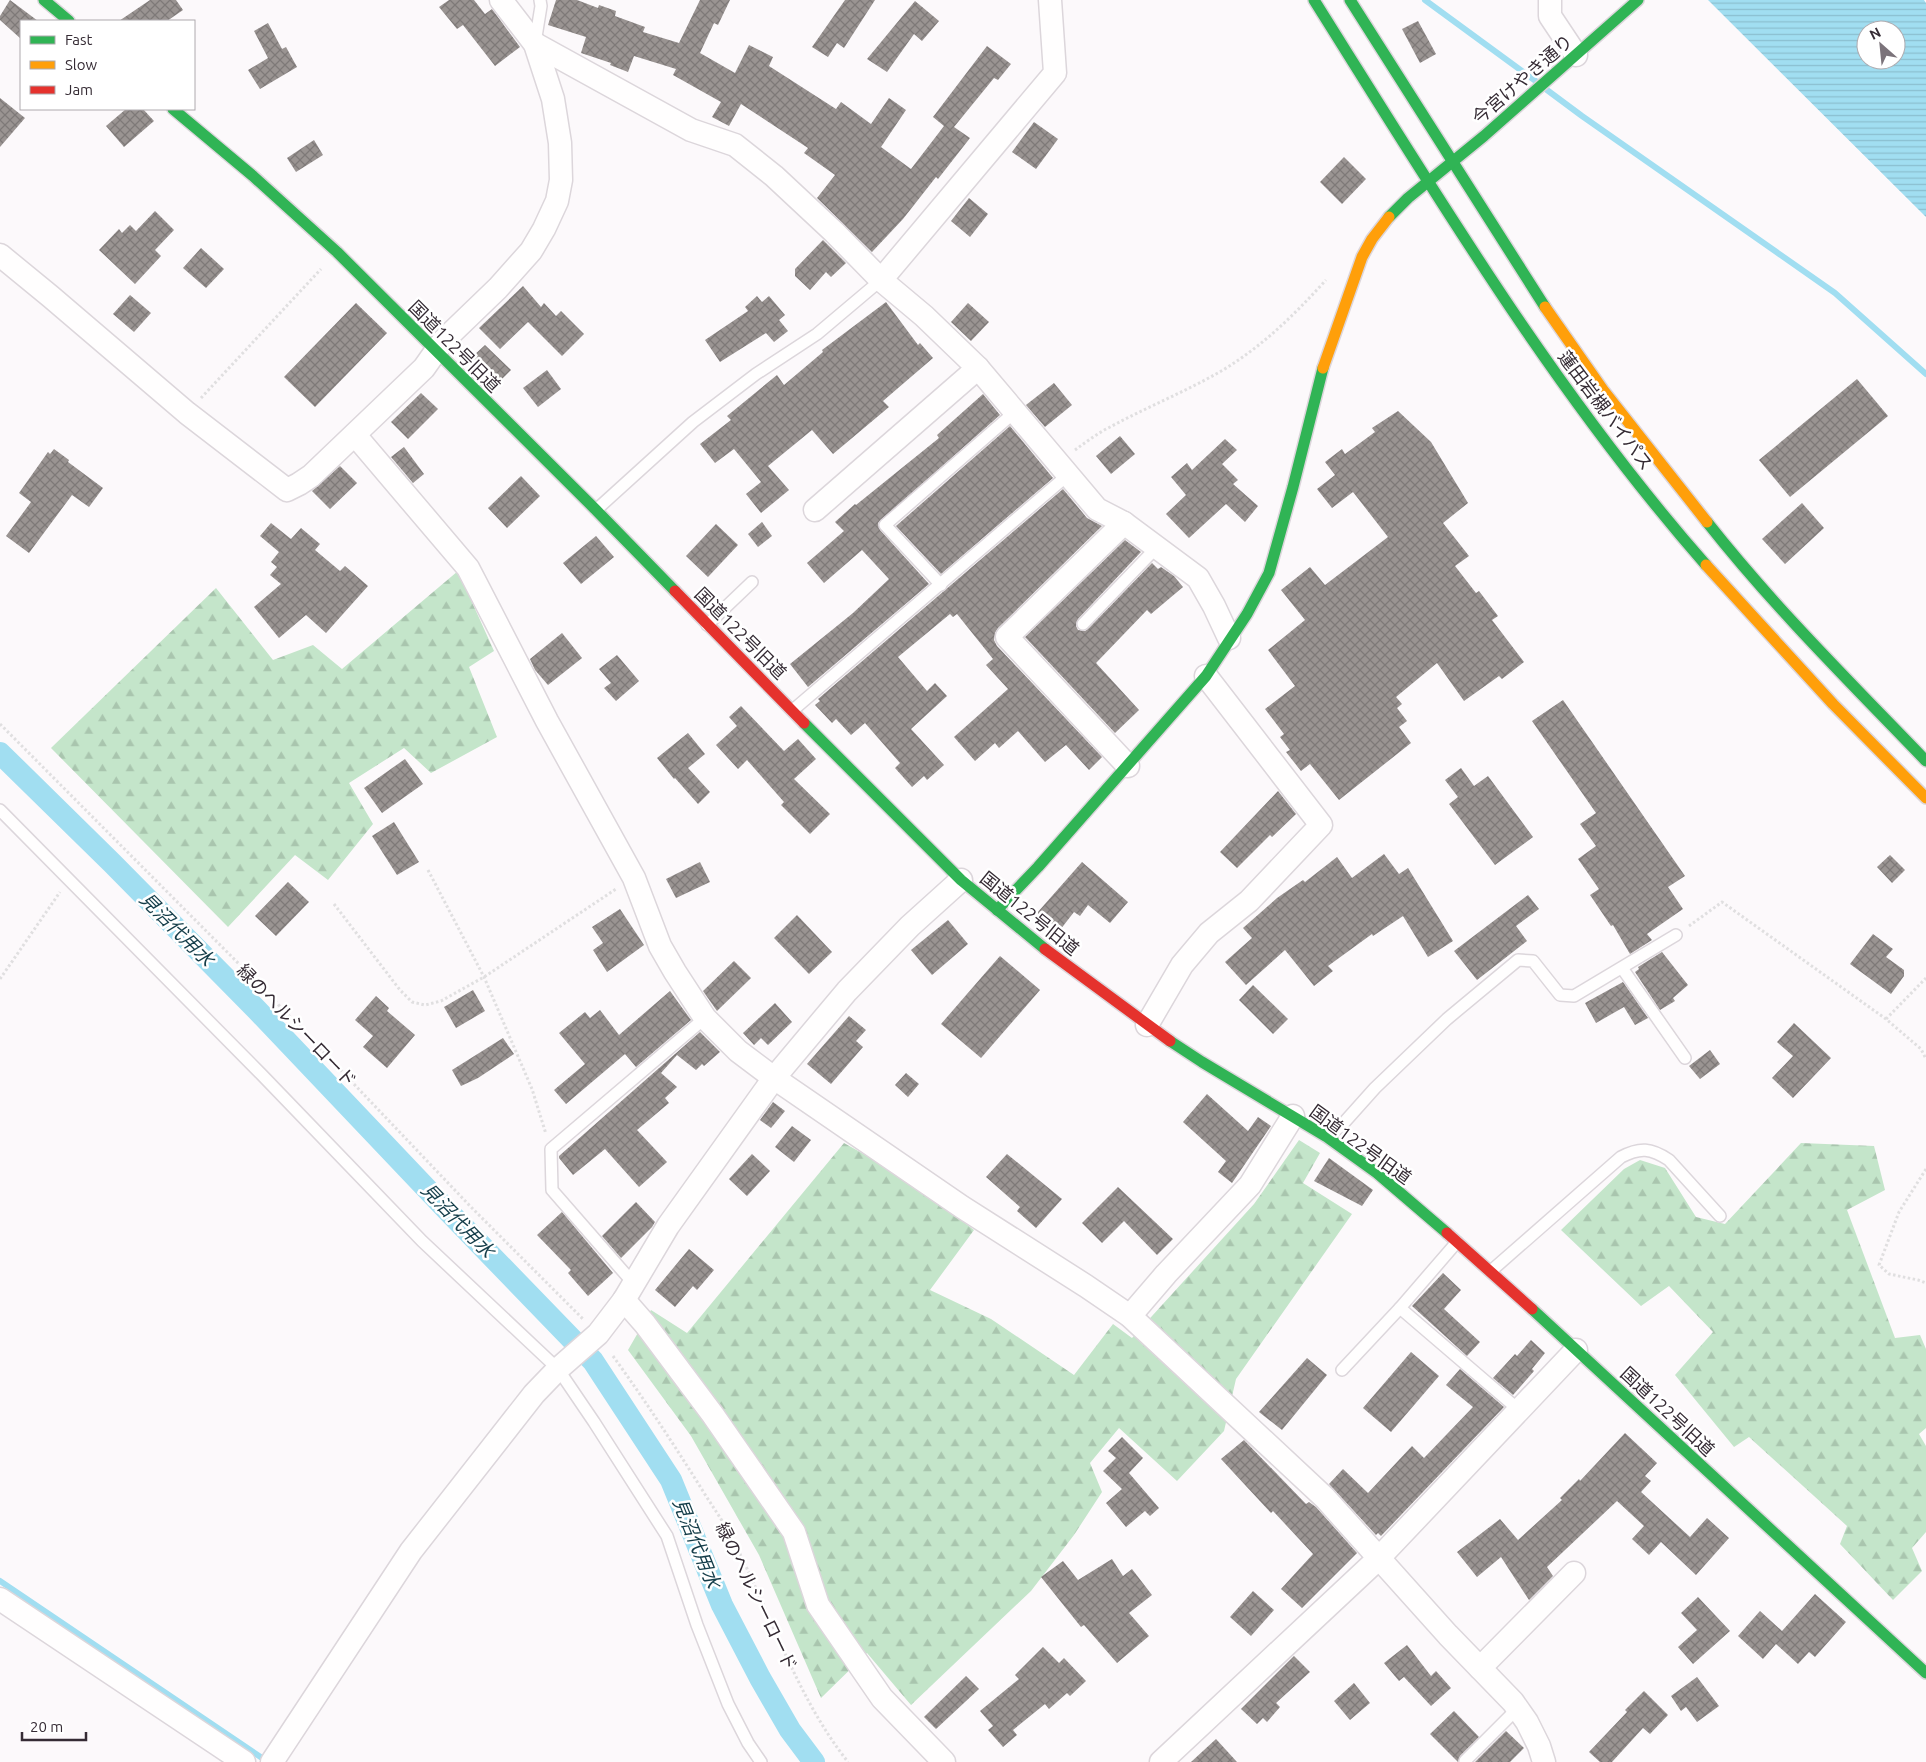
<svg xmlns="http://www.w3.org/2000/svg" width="1926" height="1762" font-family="Ubuntu,'Noto Sans JP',sans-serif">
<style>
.forest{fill:url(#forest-firs)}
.water{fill:url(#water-rules);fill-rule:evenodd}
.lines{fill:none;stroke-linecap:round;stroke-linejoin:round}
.stream{stroke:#a1def1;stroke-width:6}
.canal{stroke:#a1def1;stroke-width:22}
.building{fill:url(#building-cross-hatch)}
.lane-casing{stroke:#dcd6db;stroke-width:14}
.street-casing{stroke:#dcd6db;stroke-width:25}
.fast-casing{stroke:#dcd6db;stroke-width:14}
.slow-casing{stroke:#dcd6db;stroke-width:14}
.jam-casing{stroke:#dcd6db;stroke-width:14}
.path{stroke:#e0dfe0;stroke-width:3;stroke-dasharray:2.5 2.5;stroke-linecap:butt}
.lane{stroke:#fffefe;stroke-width:11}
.street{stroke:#fffefe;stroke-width:22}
.fast{stroke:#30b455;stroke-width:11}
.slow{stroke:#ff9f0a;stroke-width:11}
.jam{stroke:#e5322d;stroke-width:11}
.labels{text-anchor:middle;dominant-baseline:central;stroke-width:5;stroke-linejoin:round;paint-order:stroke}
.street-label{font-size:18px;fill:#352b34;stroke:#fff}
.water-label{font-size:19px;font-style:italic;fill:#143d49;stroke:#fff}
</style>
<defs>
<pattern id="forest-firs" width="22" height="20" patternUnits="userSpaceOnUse" patternTransform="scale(1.25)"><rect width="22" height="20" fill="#c4e5ca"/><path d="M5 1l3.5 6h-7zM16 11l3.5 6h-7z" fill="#a9c5ae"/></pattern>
<pattern id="water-rules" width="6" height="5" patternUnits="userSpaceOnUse" patternTransform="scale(1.25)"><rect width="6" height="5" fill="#a1def1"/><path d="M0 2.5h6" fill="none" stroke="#8bbfcf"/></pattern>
<pattern id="building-cross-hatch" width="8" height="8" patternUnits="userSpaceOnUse" patternTransform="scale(1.25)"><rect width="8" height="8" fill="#9a9492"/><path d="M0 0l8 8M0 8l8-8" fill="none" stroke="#7e7978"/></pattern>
</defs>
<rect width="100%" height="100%" fill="#fcf9fb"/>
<g class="forest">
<path d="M458,571L494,651L469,667L497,737L431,773L404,748L349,783L373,824L328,880L295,855L228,927L51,748L216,588L273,660L313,645L342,669Z"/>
<path d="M1299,1140L1320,1153L1303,1183L1352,1214L1236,1379L1224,1431L1177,1481L1119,1428L1090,1463L1102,1492L1074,1535L1031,1591L911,1705L867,1653L821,1698L759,1555L691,1436L628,1350L651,1310L687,1333L844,1143L910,1180L974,1230L930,1290L991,1319L1074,1375L1113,1324L1132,1338L1254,1204Z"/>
<path d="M1801,1143L1874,1146L1885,1190L1847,1210L1895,1338L1920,1335L1926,1349V1428L1919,1434L1926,1446V1532L1912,1548L1922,1571L1893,1600L1840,1544L1847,1526L1749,1437L1734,1447L1675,1375L1713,1332L1669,1286L1641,1306L1561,1230L1624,1169L1640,1160L1665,1168L1696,1217L1725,1224Z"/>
</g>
<path class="water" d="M1708,0H1924L1926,3V217ZM1866,30H1896V60H1866Z"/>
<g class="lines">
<g class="stream">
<path d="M1425,0L1537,82"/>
<path d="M1547,90L1582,116L1835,293L1926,374"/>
<path d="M0,1581L268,1762"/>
</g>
<path class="canal" d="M0,753L112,863L257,1010L445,1208L593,1361L671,1480L722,1605L760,1678L790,1730L814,1762"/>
</g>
<g class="building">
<path d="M10,0L38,21H21V39L0,20V16Z"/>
<path d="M150,0H176L183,10L167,21H119Z"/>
<path d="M449,0H474L485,14L492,9L520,47L495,66L463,25L457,29L439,7Z"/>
<path d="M556,0H577L598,8L599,5L616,11L615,16L645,27L643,32L679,43L700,0H730L718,25L714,23L700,53L735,73L749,45L773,57L769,66L836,109L841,102L871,124L889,98L906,110L881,147L911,169L944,126L933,117L987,46L1011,64L998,80L994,78L954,127L970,138L938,179L936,177L903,219L872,252L817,198L835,175L804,153L808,148L741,104L729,126L712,117L721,102L673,75L676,69L634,56L628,72L610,65L611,63L581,53L586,37L548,25Z"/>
<path d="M845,0H875L844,48L837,43L828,57L812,47Z"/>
<path d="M915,1L939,21L922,41L914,34L887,72L867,59Z"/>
<path d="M1418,21L1436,54L1420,63L1402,29Z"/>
<path d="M268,23L282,49L286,47L297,67L260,89L248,70L268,58L254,31Z"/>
<path d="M0,98L25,118L0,147Z"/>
<path d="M126,109H143L154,121L124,147L106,126Z"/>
<path d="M1034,122L1058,139L1036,169L1012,152Z"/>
<path d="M314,140L323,155L296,172L287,158Z"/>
<path d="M1344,157L1366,179L1342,204L1320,182Z"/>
<path d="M969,198L988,214L970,237L951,221Z"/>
<path d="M155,211L174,230L155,250L161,256L135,284L99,250L119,229L122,233L130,225L136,231Z"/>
<path d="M823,240L846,263L831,277L826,272L810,290L795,276V269Z"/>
<path d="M201,248L224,269L206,288L183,268Z"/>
<path d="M523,286L541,307L544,303L556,316L561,311L584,334L562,356L528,322L500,349L479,328Z"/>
<path d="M130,295L151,313L134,332L113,314Z"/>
<path d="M757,296L762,302L769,296L785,315L779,320L788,331L774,342L766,333L720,362L705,340L748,311L745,307Z"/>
<path d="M886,302L918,345L920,343L933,358L883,401L889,407L833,454L812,430L768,466L789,490L761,513L746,494L761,482L734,449L715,463L700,444L731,420L727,416L777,375L784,385L823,352L822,350Z"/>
<path d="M356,303L387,333L315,407L284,377Z"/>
<path d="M968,303L989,322L971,341L951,322Z"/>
<path d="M485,345L511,370L498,383L472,357Z"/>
<path d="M547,370L561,389L538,407L523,388Z"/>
<path d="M1857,379L1888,416L1790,497L1759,460Z"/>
<path d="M1054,383L1072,405L1045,427L1026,405Z"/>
<path d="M421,393L438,409L408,439L391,422Z"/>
<path d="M983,394L1000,415L878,523L880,530L929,584L808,687L790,664L853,613L889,579L862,550L824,583L807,563L844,531L835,522L855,504L856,505L939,438L937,435Z"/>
<path d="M1398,411L1431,442L1468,503L1443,523L1469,556L1455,566L1476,593L1479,591L1498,616L1492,620L1524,662L1502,679L1499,676L1464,701L1437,663L1396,697L1402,704L1397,708L1407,721L1399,727L1411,743L1339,800L1310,764L1301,771L1286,752L1290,750L1280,737L1284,734L1265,709L1295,686L1268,650L1305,620L1281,590L1310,567L1325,585L1388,537L1353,492L1332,508L1317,489L1335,475L1325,462L1342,449L1345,454L1375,432L1372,428Z"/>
<path d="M1010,426L1053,478L941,574L896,526Z"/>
<path d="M1120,436L1135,454L1111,474L1096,456Z"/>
<path d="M1225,439L1237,450L1222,464L1238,480L1233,484L1258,506L1245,522L1226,504L1189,538L1166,514L1186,495L1171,477L1187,463L1192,470Z"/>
<path d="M404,447L424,474L413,483L391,457Z"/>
<path d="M54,449L69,460L68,462L103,488L89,507L72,495L29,553L6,536L31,502L19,493L48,452L50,454Z"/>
<path d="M340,466L357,483L330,509L312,491Z"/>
<path d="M521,476L540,496L507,528L488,508Z"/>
<path d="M1063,489L1087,518L1102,526L998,628L995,633L994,640L997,646L1102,757L1089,770L1066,745L1045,762L1018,731L999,748L995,743L975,761L954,737L1008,689L986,665L993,659L957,614L953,617L950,614L898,657L927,691L935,683L947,696L911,729L944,765L927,780L924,776L912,787L895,768L900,763L865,723L851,735L836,719L832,723L815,705L820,701L818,699Z"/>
<path d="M1802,503L1824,528L1785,564L1762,539Z"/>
<path d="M762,522L772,536L758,547L748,534Z"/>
<path d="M271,523L291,539L301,528L320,544L315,550L340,571L345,566L368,586L326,633L306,615L279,638L254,607L281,584L270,575L277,567L271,562L279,552L260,536Z"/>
<path d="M716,524L738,545L708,577L686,556Z"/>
<path d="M596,536L614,557L581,584L563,563Z"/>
<path d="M1125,540L1141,552L1078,619L1076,626L1078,630L1085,631L1088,629L1152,563L1158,569L1161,567L1174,576L1183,587L1151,614L1147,610L1096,663L1139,710L1115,733L1025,637Z"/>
<path d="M562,633L582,658L548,685L535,670L530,659Z"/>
<path d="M617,655L639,681L616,701L604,688L611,683L599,669Z"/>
<path d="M1563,700L1685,876L1668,887L1683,909L1647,934L1652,940L1630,954L1613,925L1611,926L1590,895L1599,889L1578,859L1596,846L1580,824L1596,813L1532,721Z"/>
<path d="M741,706L784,751L798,739L816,759L794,779L830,814L810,834L781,805L784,802L747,760L738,769L716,745L737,726L729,717Z"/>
<path d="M688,733L705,754L688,768L710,792L698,804L675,778L674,779L657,758Z"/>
<path d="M405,759L423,784L382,813L364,788Z"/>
<path d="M1461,768L1474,786L1488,776L1533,837L1495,865L1449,804L1458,797L1445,780Z"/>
<path d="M1278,791L1296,814L1272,837L1270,835L1237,868L1220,852Z"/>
<path d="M394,822L419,862L397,875L372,836Z"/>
<path d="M1384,854L1399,874L1408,868L1453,941L1428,957L1403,916L1373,936L1372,934L1328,966L1333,971L1314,986L1285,950L1246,985L1225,962L1252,938L1243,928L1277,898L1303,880L1305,882L1337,857L1352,878Z"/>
<path d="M1890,855L1905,870L1892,883L1877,867Z"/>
<path d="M700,862L710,882L676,898L666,879Z"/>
<path d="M1082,862L1128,902L1110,923L1088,905L1080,916L1074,912L1060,930L1037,913Z"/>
<path d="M288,882L309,902L276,936L255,916Z"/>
<path d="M1528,895L1539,909L1516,926L1527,941L1477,980L1454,951Z"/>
<path d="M620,909L644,945L607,972L593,950L603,943L592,927Z"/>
<path d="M797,915L832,952L809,974L774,938Z"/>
<path d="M948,920L968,944L932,975L911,950Z"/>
<path d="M1873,934L1893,949L1886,957L1904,970V976L1891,994L1850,964Z"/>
<path d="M1662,952L1688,985L1673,998L1675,1001L1660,1010L1635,972L1639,969L1638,967Z"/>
<path d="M1000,956L1040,990L981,1058L941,1024Z"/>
<path d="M734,961L751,978L717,1011L703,991Z"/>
<path d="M1623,982L1648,1018L1635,1025L1624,1007L1596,1023L1585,1003Z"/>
<path d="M1253,985L1288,1019L1273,1034L1239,1000Z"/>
<path d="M473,990L485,1011L456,1028L444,1007Z"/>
<path d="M670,991L691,1020L636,1067L625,1054L566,1104L554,1090L585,1064L559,1033L585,1012L590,1018L600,1010L619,1035Z"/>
<path d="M376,996L389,1008L387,1011L415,1035L387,1068L363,1047L373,1036L355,1020Z"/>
<path d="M775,1003L792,1022L768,1045L761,1038L754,1045L743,1033Z"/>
<path d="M849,1016L866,1030L856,1041L863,1047L831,1084L807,1064Z"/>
<path d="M1794,1023L1831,1058L1793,1098L1772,1078L1793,1056L1777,1042Z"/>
<path d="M700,1032L720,1052L704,1066L702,1064L696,1070L677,1055L661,1073L677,1087L665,1098L669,1103L637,1130L667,1162L639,1187L605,1149L573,1175L559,1158V1156Z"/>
<path d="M503,1038L514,1054L478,1078L461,1086L452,1070Z"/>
<path d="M1710,1050L1720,1064L1700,1079L1689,1066Z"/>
<path d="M906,1073L919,1084L908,1097L895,1085Z"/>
<path d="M1207,1094L1248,1131L1258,1117L1271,1126L1232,1183L1218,1172L1226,1161L1183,1122Z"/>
<path d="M773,1102L785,1111L771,1128L760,1120Z"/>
<path d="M792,1126L811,1140L794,1162L775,1147Z"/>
<path d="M752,1154L770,1171L747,1196L729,1179Z"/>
<path d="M1007,1154L1062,1199L1036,1228L1017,1211L1020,1207L986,1177Z"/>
<path d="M1329,1158L1373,1190L1362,1206L1314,1181Z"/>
<path d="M1118,1187L1173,1239L1157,1255L1124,1221L1102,1243L1082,1223Z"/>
<path d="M636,1202L655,1222L652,1227L621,1258L602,1236Z"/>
<path d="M562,1212L613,1273L588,1296L568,1273L571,1270L537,1235Z"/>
<path d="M689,1249L714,1270L697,1290L693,1286L675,1307L655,1290Z"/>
<path d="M1443,1273L1461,1290L1444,1309L1480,1342L1467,1356L1412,1306Z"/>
<path d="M1531,1340L1545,1353L1532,1369L1534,1371L1513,1395L1493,1378L1515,1354L1517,1356Z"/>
<path d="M1411,1352L1439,1376L1391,1432L1363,1408Z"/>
<path d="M1307,1358L1327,1375L1282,1430L1259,1412Z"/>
<path d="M1460,1369L1504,1407L1381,1536L1378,1533L1376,1535L1329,1484L1343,1469L1368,1493L1412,1446L1424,1458L1473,1407L1446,1385Z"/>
<path d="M1625,1433L1657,1463L1645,1476L1651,1481L1641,1492L1690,1537L1707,1518L1729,1538L1696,1575L1661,1542L1649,1555L1632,1539L1644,1526L1617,1501L1547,1567L1553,1576L1529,1600L1501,1557L1477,1577L1457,1552L1500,1519L1518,1540L1562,1500L1560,1498L1579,1479L1580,1481Z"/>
<path d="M1122,1437L1143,1458L1129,1473L1159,1508L1150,1516L1145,1511L1126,1527L1106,1503L1122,1489L1103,1471L1116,1458L1108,1451Z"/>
<path d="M1244,1440L1306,1504L1309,1502L1316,1507L1357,1553L1302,1608L1281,1589L1313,1554L1273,1511L1271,1513L1221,1459Z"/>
<path d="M1112,1559L1123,1576L1132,1569L1152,1595L1129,1613L1149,1636L1117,1663L1084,1625L1081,1627L1041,1577L1063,1561L1078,1580Z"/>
<path d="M1253,1591L1274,1610L1251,1636L1230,1617Z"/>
<path d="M1815,1594L1846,1622L1815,1657L1809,1652L1798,1664L1776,1644L1763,1659L1738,1636L1760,1611L1782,1631Z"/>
<path d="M1698,1597L1730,1631L1693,1664L1678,1647L1697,1630L1681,1613Z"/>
<path d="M1407,1645L1431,1676L1436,1671L1451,1688L1431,1706L1404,1677L1399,1681L1384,1663Z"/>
<path d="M1043,1647L1059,1663L1064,1658L1086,1681L1070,1696L1067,1693L1049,1709L1045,1704L1013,1730L1017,1735L1003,1747L988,1730L993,1726L980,1711L1019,1679L1015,1675Z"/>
<path d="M1294,1656L1310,1672L1276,1703L1280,1707L1267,1722L1263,1718L1257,1724L1241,1709Z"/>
<path d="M966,1676L979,1689L936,1729L924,1717Z"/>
<path d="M1697,1677L1719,1706L1697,1722L1686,1707L1681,1711L1671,1696Z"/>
<path d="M1354,1683L1370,1703L1350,1720L1334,1701Z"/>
<path d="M1644,1691L1668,1715L1650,1734L1643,1728L1612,1762H1600L1589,1752L1627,1712L1625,1710Z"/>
<path d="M1454,1711L1479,1737L1460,1756L1458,1762L1430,1734Z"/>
<path d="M1506,1731L1524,1748L1510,1762H1475Z"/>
<path d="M1216,1739L1237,1762H1191Z"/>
</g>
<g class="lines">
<defs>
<g id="lane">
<path d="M535,43L541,6L540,0"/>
<path d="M596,510L693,422L756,374L817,334L881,280"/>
<path d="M941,585L885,525L1016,411"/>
<path d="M1083,624L1157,547"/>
<path d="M707,625L752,582"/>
<path d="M793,710L1069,474"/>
<path d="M0,810L262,1075L422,1241L558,1369L594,1422L667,1536L697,1625L728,1704L748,1743L761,1762"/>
<path d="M1622,968L1685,1058"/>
<path d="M1327,1137L1341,1126L1375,1088L1447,1019L1518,960L1533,961L1560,995L1574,996L1676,935"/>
<path d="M1457,1242L1400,1308L1519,1410"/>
<path d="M1491,1271L1621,1157C1640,1147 1651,1148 1669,1160L1720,1216"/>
<path d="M634,1284L552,1190L551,1149L705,1018"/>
<path d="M1342,1370L1400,1308"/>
<path d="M1465,1761L1518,1708"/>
</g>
<g id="street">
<path d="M1550,0V16L1576,55"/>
<path d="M535,44L691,130L735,145L774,176L834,232L881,280L924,316L978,368L1097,509L1124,523L1198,578L1214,606L1229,638"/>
<path d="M0,255L50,296L187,413L287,490L299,484L311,476L424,368L443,341L498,288L531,251L544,229L557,201L561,180L560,143L553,99L535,44L501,0"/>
<path d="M881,280L1055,73L1050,0"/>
<path d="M355,435L468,568L547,721L634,878L660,946L675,972L705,1018L738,1051L774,1078L962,1207L1086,1286L1130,1316L1325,1498L1448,1635L1513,1702L1527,1722L1539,1746L1544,1762"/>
<path d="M815,510L978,368"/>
<path d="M1124,523L1007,637L1128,766"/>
<path d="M1147,1025L1182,965L1209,933L1249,901L1321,825L1206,676"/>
<path d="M624,1300L645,1324L713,1415L794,1532L818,1605L882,1698L944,1762"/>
<path d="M1130,1316L1166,1274L1250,1185L1293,1116"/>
<path d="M0,1599L244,1762"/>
<path d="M1480,1668L1574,1573"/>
<path d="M272,1762L411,1551L534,1394L558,1369L598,1334L624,1300L668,1226L774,1078L847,991L910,926L961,880"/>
<path d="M1161,1762L1378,1559L1576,1350"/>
</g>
<g id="fast">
<path d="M44,0L69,21"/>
<path d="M1314,0C1436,194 1554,392 1706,565"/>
<path d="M1350,0L1545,307"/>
<path d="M173,109L253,176L337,252L596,510L675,591"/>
<path d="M1389,217L1408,198L1484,136L1638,0"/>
<path d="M1707,522C1774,607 1851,683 1926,761"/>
<path d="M804,723L961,880L1045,949"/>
<path d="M997,910L1038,867L1206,676L1247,614L1269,573L1293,487L1323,368"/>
<path d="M1170,1041L1202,1062L1327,1137L1377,1173L1447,1233"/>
<path d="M1532,1309L1926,1673"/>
</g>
<g id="slow">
<path d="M1545,307L1603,390L1707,522"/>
<path d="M1323,368L1362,257L1372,239L1389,217"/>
<path d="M1706,565L1833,704L1926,798"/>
</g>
<g id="jam">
<path d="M675,591L804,723"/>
<path d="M1045,949L1170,1041"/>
<path d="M1447,1233L1532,1309"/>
</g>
</defs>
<use href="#lane" class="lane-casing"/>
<use href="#street" class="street-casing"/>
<use href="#fast" class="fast-casing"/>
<use href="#slow" class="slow-casing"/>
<use href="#jam" class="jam-casing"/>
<g class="path">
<path d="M201,398L321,269"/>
<path d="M1075,450C1086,442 1098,433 1110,427C1147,407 1187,391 1223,370C1264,345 1294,315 1326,280"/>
<path d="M0,724L252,977L470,1206L583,1319"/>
<path d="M428,870L484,977L532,1089L546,1134"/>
<path d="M334,904L400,990L412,1002L425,1005L441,1001L484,977L616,889"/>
<path d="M1689,926L1722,902L1886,1019L1921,1049L1926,1059"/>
<path d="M0,979L60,892"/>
<path d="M1886,1019L1926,978"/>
<path d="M1926,1169L1899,1212L1879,1265L1889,1274L1918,1280L1926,1283"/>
<path d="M613,1356C644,1399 673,1443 701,1488C712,1506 724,1522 733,1540C771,1614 796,1696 848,1762"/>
</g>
<use href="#lane" class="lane"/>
<use href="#street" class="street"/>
<use href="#fast" class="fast"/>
<use href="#slow" class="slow"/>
<use href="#jam" class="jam"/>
</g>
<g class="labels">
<g class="street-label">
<text transform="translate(1522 79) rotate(-41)">今宮けやき通り</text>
<text transform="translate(455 346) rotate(45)">国道122号旧道</text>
<text transform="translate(1606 410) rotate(53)">蓮田岩槻バイパス</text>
<text transform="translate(741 633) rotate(45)">国道122号旧道</text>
<text transform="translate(1030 913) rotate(39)">国道122号旧道</text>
<text transform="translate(297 1025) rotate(46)">緑のヘルシーロード</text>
<text transform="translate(1361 1144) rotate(36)">国道122号旧道</text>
<text transform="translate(1668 1411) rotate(43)">国道122号旧道</text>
<text transform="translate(757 1596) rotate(64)">緑のヘルシーロード</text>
</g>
<g class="water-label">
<text transform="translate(177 929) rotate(45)">見沼代用水</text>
<text transform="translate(458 1220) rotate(46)">見沼代用水</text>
<text transform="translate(697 1543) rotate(68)">見沼代用水</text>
</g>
</g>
<rect x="20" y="20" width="175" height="90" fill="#ffffff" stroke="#aeaaae"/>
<rect x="30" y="36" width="25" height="8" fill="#30b455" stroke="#aeaaae"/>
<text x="65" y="45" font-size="15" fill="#352b34">Fast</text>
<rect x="30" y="61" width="25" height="8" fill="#ff9f0a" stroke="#aeaaae"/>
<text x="65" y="70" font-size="15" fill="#352b34">Slow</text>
<rect x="30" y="86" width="25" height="8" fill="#e5322d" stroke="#aeaaae"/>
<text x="65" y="95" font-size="15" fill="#352b34">Jam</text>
<g transform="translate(1881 45) rotate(333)"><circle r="24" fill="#ffffff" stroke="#aeaaae"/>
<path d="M0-4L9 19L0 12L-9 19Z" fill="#7b737a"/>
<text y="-8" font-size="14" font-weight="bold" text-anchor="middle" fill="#352b34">N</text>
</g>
<path d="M22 1732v8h64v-8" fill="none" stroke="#352b34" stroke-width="2.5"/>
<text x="30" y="1732" font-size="15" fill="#352b34" stroke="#ffffff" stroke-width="4" paint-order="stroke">20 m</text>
</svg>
